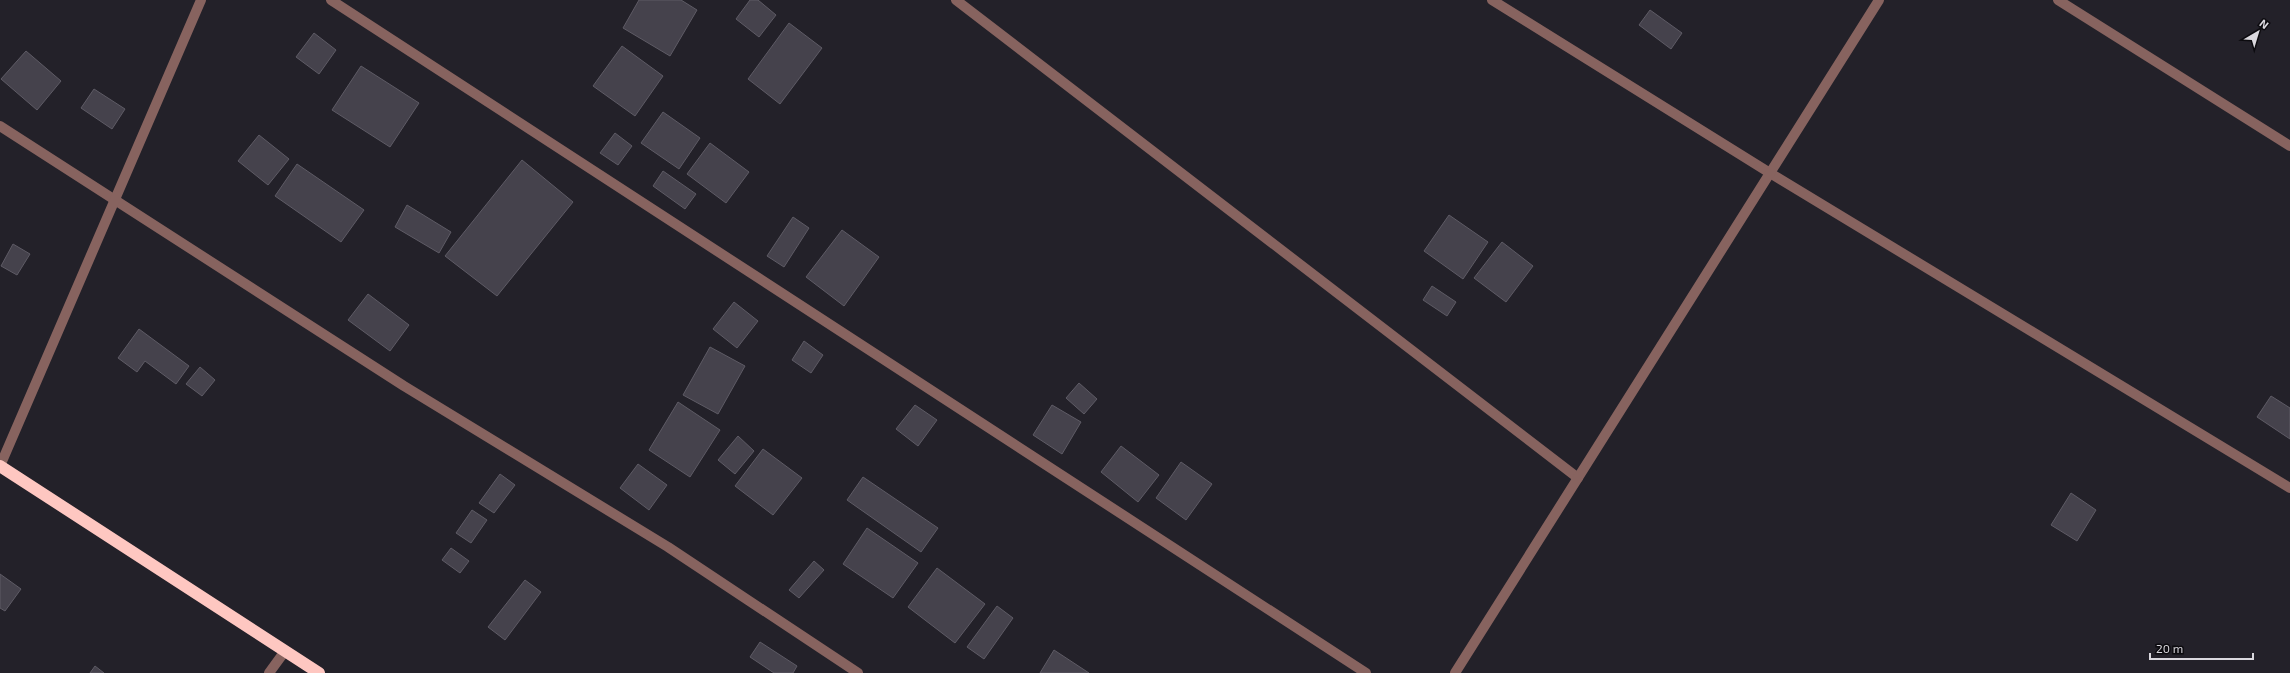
<svg xmlns="http://www.w3.org/2000/svg" width="2290" height="673" font-family="'Exo 2',sans-serif">
<style>
.building{fill:#45424c;stroke:#5e5b65}
.lines{fill:none;stroke-linecap:round;stroke-linejoin:round}
.minor{stroke:#87635f;stroke-width:10}
.highway{stroke:#fec7c1;stroke-width:12}
</style>
<rect width="100%" height="100%" fill="#232129"/>
<g class="building">
<path d="M639,0H681L697,10L670,56L623,28Z"/>
<path d="M750,0H758L776,15L759,37L736,19Z"/>
<path d="M1650,10L1682,33L1671,49L1639,25Z"/>
<path d="M789,23L822,48L780,104L748,79Z"/>
<path d="M314,33L336,50L319,74L296,57Z"/>
<path d="M622,46L663,76L635,116L593,86Z"/>
<path d="M26,51L61,81L37,110L1,79Z"/>
<path d="M361,66L419,103L390,147L332,110Z"/>
<path d="M94,89L125,109L112,129L81,108Z"/>
<path d="M663,112L700,138L679,169L641,143Z"/>
<path d="M615,133L632,146L618,165L600,153Z"/>
<path d="M259,135L289,159L268,185L238,161Z"/>
<path d="M710,143L749,172L726,203L687,174Z"/>
<path d="M522,160L573,202L497,296L445,256Z"/>
<path d="M297,164L364,210L341,242L275,196Z"/>
<path d="M663,171L696,194L685,209L653,186Z"/>
<path d="M407,205L451,232L439,253L395,227Z"/>
<path d="M1449,215L1488,242L1463,279L1424,251Z"/>
<path d="M793,217L809,228L784,267L767,256Z"/>
<path d="M842,230L879,257L844,306L806,277Z"/>
<path d="M1502,242L1533,266L1506,302L1474,278Z"/>
<path d="M13,244L30,254L17,275L1,266Z"/>
<path d="M1432,286L1456,302L1447,316L1423,300Z"/>
<path d="M368,294L409,325L390,351L348,320Z"/>
<path d="M734,302L758,321L737,348L713,329Z"/>
<path d="M139,329L189,366L176,384L145,361L137,372L118,358Z"/>
<path d="M804,341L823,355L811,373L792,360Z"/>
<path d="M710,347L745,366L718,414L683,395Z"/>
<path d="M200,367L215,380L202,396L186,384Z"/>
<path d="M1079,383L1097,399L1084,414L1066,398Z"/>
<path d="M2271,396L2290,408V439L2257,417Z"/>
<path d="M678,402L720,430L690,477L649,450Z"/>
<path d="M915,405L937,420L918,446L896,429Z"/>
<path d="M1052,405L1081,422L1062,454L1033,435Z"/>
<path d="M738,436L754,451L735,474L718,460Z"/>
<path d="M1121,446L1159,475L1138,502L1101,472Z"/>
<path d="M763,449L802,478L773,515L735,486Z"/>
<path d="M1181,462L1212,484L1186,520L1156,498Z"/>
<path d="M638,464L667,485L649,510L620,488Z"/>
<path d="M500,474L515,485L494,513L479,503Z"/>
<path d="M863,477L938,528L921,552L847,500Z"/>
<path d="M2071,493L2096,510L2077,541L2051,525Z"/>
<path d="M472,510L487,520L471,543L456,533Z"/>
<path d="M867,528L918,563L893,598L843,564Z"/>
<path d="M451,548L469,561L460,573L442,560Z"/>
<path d="M814,561L824,570L799,598L789,590Z"/>
<path d="M937,568L985,604L955,643L908,607Z"/>
<path d="M0,574L21,589L5,611L0,608Z"/>
<path d="M525,580L541,592L505,640L488,627Z"/>
<path d="M997,606L1013,618L984,659L967,647Z"/>
<path d="M760,642L797,666L793,673H774L750,657Z"/>
<path d="M1054,650L1089,673H1040Z"/>
<path d="M95,666L104,673H90Z"/>
</g>
<g class="lines">
<g class="minor">
<path d="M331,0L1366,673"/>
<path d="M956,0L1578,478"/>
<path d="M1492,0L1770,173L2290,488"/>
<path d="M2058,0L2290,146"/>
<path d="M0,126L404,386L668,547L858,673"/>
<path d="M0,466L201,0"/>
<path d="M269,673L285,651"/>
<path d="M1455,673L1879,0"/>
</g>
<path class="highway" d="M0,466L319,673"/>
</g>
<g transform="translate(2258 32) rotate(38)" stroke="#0c0b0f" stroke-width="3" paint-order="stroke">
<path d="M0-3L7 15L0 10L-7 15Z" fill="#dad8de"/>
<text y="-6" font-size="11" font-weight="bold" text-anchor="middle" fill="#dad8de">N</text>
</g>
<path d="M2150 653v6h103v-6" fill="none" stroke="#dad8de" stroke-width="2"/>
<text x="2156" y="653" font-size="12" fill="#dad8de" stroke="#0c0b0f" stroke-width="3" paint-order="stroke">20 m</text>
</svg>
